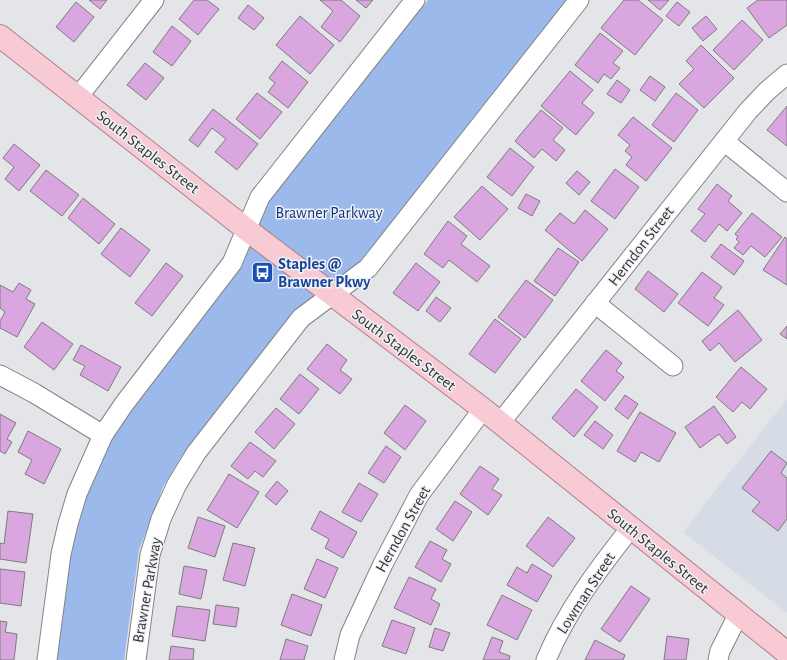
<svg xmlns="http://www.w3.org/2000/svg" width="787" height="660" font-family="'Alegreya Sans',sans-serif">
<style>
.built{fill:#d6dce6}
.green{fill:#9cb9eb}
.building{fill:#daa6e0;stroke:#7e7c7e}
.lines{fill:none;stroke-linecap:round;stroke-linejoin:round}
.minor-casing{stroke:#828386;stroke-width:21}
.major-casing{stroke:#ae7f8a;stroke-width:24}
.minor{stroke:#fff;stroke-width:19}
.major{stroke:#f7cad4;stroke-width:22}
.labels{text-anchor:middle;dominant-baseline:central;stroke-width:3;stroke-linejoin:round;paint-order:stroke}
.street-label{font-size:16px;fill:#333435;stroke:#f0f2f5}
.park-label{font-size:16px;fill:#10347b;stroke:#f0f2f5}
.transit-label{font-size:16px;font-weight:bold;fill:#164399;stroke:#f0f2f5;text-anchor:start}
</style>
<rect width="100%" height="100%" fill="#e3e5e8"/>
<path class="built" d="M787,399V613L683,532Z"/>
<path class="green" d="M428,0H567L355,269L295,310L181,457L163,487L139,550L124,660H55L71,546L81,511L96,469L115,434L135,403L240,269L269,201Z"/>
<g class="building">
<path d="M89,0H107L100,9Z"/>
<path d="M194,0H207L219,9L198,35L179,19Z"/>
<path d="M320,0H341L360,16L340,42L321,27L333,11Z"/>
<path d="M356,0H373L366,8Z"/>
<path d="M624,0H638L663,20L635,55L601,28Z"/>
<path d="M648,0H669L660,10Z"/>
<path d="M758,0H787V25L769,38L747,8Z"/>
<path d="M76,2L94,17L74,42L56,27Z"/>
<path d="M677,2L690,12L679,26L666,16Z"/>
<path d="M248,5L264,18L254,30L238,18Z"/>
<path d="M300,16L334,45L310,74L276,45Z"/>
<path d="M706,16L717,29L703,41L692,28Z"/>
<path d="M742,20L763,40L734,70L713,50Z"/>
<path d="M172,26L191,41L172,66L153,52Z"/>
<path d="M600,33L623,51L613,63L620,68L611,79L604,74L598,83L575,65Z"/>
<path d="M701,45L734,78L704,108L679,84L694,69L686,61Z"/>
<path d="M282,61L308,82L288,108L268,92L275,83L269,78Z"/>
<path d="M145,63L164,78L146,100L127,85Z"/>
<path d="M570,71L593,90L582,103L594,113L576,135L541,106Z"/>
<path d="M650,76L665,87L655,101L640,90Z"/>
<path d="M617,80L630,90L621,103L607,94Z"/>
<path d="M257,93L282,112L260,139L236,119Z"/>
<path d="M676,93L698,110L674,142L652,125Z"/>
<path d="M787,106V146L767,130Z"/>
<path d="M213,109L258,144L237,170L215,152L226,139L212,128L198,147L189,140Z"/>
<path d="M541,110L563,128L553,140L565,150L556,161L542,149L534,158L515,141Z"/>
<path d="M633,117L672,148L646,181L626,165L632,157L625,151L630,145L618,135Z"/>
<path d="M14,144L40,165L19,191L5,179L14,167L3,158Z"/>
<path d="M510,148L534,167L512,196L487,177Z"/>
<path d="M615,169L639,187L615,219L591,201Z"/>
<path d="M46,170L79,195L62,216L30,191Z"/>
<path d="M577,171L590,182L579,195L566,183Z"/>
<path d="M717,184L732,196L728,201L742,213L727,231L719,224L705,242L691,231L705,214L698,209Z"/>
<path d="M482,186L508,209L480,240L454,217Z"/>
<path d="M526,194L540,201L532,216L518,208Z"/>
<path d="M83,198L115,224L99,244L68,218Z"/>
<path d="M585,210L608,229L582,261L545,230L560,213L574,224Z"/>
<path d="M752,213L782,237L765,257L751,246L743,255L734,248L739,242L736,239L738,237L735,234Z"/>
<path d="M448,221L467,236L461,244L490,266L477,282L449,260L443,268L424,254Z"/>
<path d="M121,228L150,250L130,277L101,254Z"/>
<path d="M785,237L787,239V285L763,270Z"/>
<path d="M721,244L744,261L734,275L711,257Z"/>
<path d="M558,248L579,262L555,296L534,281Z"/>
<path d="M166,263L183,276L152,316L135,303Z"/>
<path d="M416,263L440,282L418,311L393,293Z"/>
<path d="M648,271L678,294L664,312L635,289Z"/>
<path d="M702,272L722,287L714,298L724,305L708,326L678,303Z"/>
<path d="M526,280L553,300L525,338L498,317Z"/>
<path d="M19,283L31,290L26,299L35,304L17,337L0,328V321L5,312L0,308V285L13,292Z"/>
<path d="M436,297L451,308L440,322L426,311Z"/>
<path d="M738,310L762,340L735,362L719,343L710,351L702,341Z"/>
<path d="M495,319L521,339L495,373L469,354Z"/>
<path d="M42,322L73,344L54,370L24,347Z"/>
<path d="M787,326V339L780,334Z"/>
<path d="M327,344L347,360L340,370L352,379L340,394L307,369Z"/>
<path d="M81,345L121,367L108,391L80,375L85,366L73,360Z"/>
<path d="M606,350L622,363L616,371L624,377L605,401L581,381Z"/>
<path d="M741,367L767,389L750,409L742,402L733,412L716,397Z"/>
<path d="M300,374L319,389L299,414L280,399Z"/>
<path d="M576,389L598,407L574,437L552,418Z"/>
<path d="M625,395L638,404L628,419L615,409Z"/>
<path d="M405,405L426,421L405,450L384,433Z"/>
<path d="M714,406L736,437L727,444L719,434L700,448L685,427Z"/>
<path d="M276,408L295,424L274,449L255,432Z"/>
<path d="M640,412L676,433L659,462L641,452L635,462L617,451Z"/>
<path d="M0,414L16,423L7,439L12,442L5,454L0,451Z"/>
<path d="M595,421L613,435L603,449L584,435Z"/>
<path d="M28,431L61,449L44,484L25,474L32,460L18,452Z"/>
<path d="M250,442L276,461L263,477L255,471L248,479L231,466Z"/>
<path d="M386,446L401,457L384,483L368,473Z"/>
<path d="M771,451L787,463L781,473L787,478V519L778,531L752,511L760,502L742,488Z"/>
<path d="M480,466L499,479L492,489L502,495L488,515L460,494Z"/>
<path d="M229,474L259,492L237,528L207,510Z"/>
<path d="M277,481L288,491L276,505L265,496Z"/>
<path d="M359,483L378,494L361,522L342,512Z"/>
<path d="M455,501L472,512L453,541L436,529Z"/>
<path d="M8,511L33,514L26,563L0,559V543L4,544Z"/>
<path d="M320,511L357,532L343,558L325,548L329,539L311,529Z"/>
<path d="M198,517L225,526L215,557L188,548Z"/>
<path d="M548,517L575,538L553,567L526,546Z"/>
<path d="M430,541L447,550L442,559L451,564L441,582L415,567Z"/>
<path d="M233,543L255,548L245,586L223,580Z"/>
<path d="M317,559L338,568L325,598L304,589Z"/>
<path d="M532,564L552,576L537,602L507,585L517,567L527,573Z"/>
<path d="M184,566L207,570L201,599L179,594Z"/>
<path d="M0,569L25,572L21,606L0,603Z"/>
<path d="M409,577L436,589L431,599L440,604L431,625L394,608Z"/>
<path d="M631,586L650,599L620,642L601,629Z"/>
<path d="M292,594L322,605L311,636L281,625Z"/>
<path d="M502,595L532,610L517,640L487,625Z"/>
<path d="M216,605L239,608L236,627L213,624Z"/>
<path d="M177,606L210,610L205,641L172,636Z"/>
<path d="M392,620L415,628L406,654L382,646Z"/>
<path d="M0,621L7,622L5,632L17,634L14,660H0Z"/>
<path d="M435,628L450,633L443,651L429,647Z"/>
<path d="M667,636L689,639L686,660H664Z"/>
<path d="M492,637L503,641L499,652L510,656L509,660H483Z"/>
<path d="M286,639L308,646L304,660H280Z"/>
<path d="M595,640L625,655L623,660H585Z"/>
<path d="M171,646L194,649L193,660H169Z"/>
</g>
<g class="lines">
<defs>
<g id="minor">
<path d="M78,97L154,0"/>
<path d="M724,141L787,192"/>
<path d="M595,303L673,366"/>
<path d="M0,375L34,393L103,435"/>
<path d="M500,423L748,111L767,91L787,74"/>
<path d="M47,660L61,554L68,524L77,494L103,435L124,404L232,263L260,197L415,0"/>
<path d="M136,660L150,555L161,519L177,484L196,453L301,318L368,268L579,0"/>
<path d="M344,660L350,635L383,564L419,495L483,409"/>
<path d="M546,660C566,612 598,569 630,529"/>
<path d="M718,660L720,651L738,615"/>
</g>
<path id="major" d="M0,36L246,229L483,409L787,653"/>
</defs>
<use href="#minor" class="minor-casing"/>
<use href="#major" class="major-casing"/>
<use href="#minor" class="minor"/>
<use href="#major" class="major"/>
</g>
<defs>
<symbol id="bus-square" viewBox="-11 -11 22 22"><rect x="-9" y="-9" width="18" height="18" rx="4" fill="#1a4fb4" stroke="#f0f2f5"/><path d="M-5-6H5V4H4V6H2V4H-2V6H-4V4H-5ZM-3.5-4V0h7V-4ZM-3.5 1.2v1.5H-2V1.2ZM2 1.2v1.5H3.5V1.2Z" fill="#fff"/></symbol>
</defs>
<g fill-rule="evenodd">
<use href="#bus-square" x="250" y="260" width="25" height="25"/>
</g>
<g class="labels">
<g class="street-label">
<text transform="translate(148 152) rotate(38)">South Staples Street</text>
<text transform="translate(641 246) rotate(-52)">Herndon Street</text>
<text transform="translate(404 350) rotate(37)">South Staples Street</text>
<text transform="translate(403 529) rotate(-61)">Herndon Street</text>
<text transform="translate(658 551) rotate(39)">South Staples Street</text>
<text transform="translate(147 590) rotate(-80)">Brawner Parkway</text>
<text transform="translate(586 593) rotate(-57)">Lowman Street</text>
</g>
<g class="park-label">
<text x="329" y="213">Brawner Parkway</text>
</g>
<g class="transit-label">
<text x="278" y="264">Staples @<tspan x="278" dy="18">Brawner Pkwy</tspan></text>
</g>
</g>
</svg>
